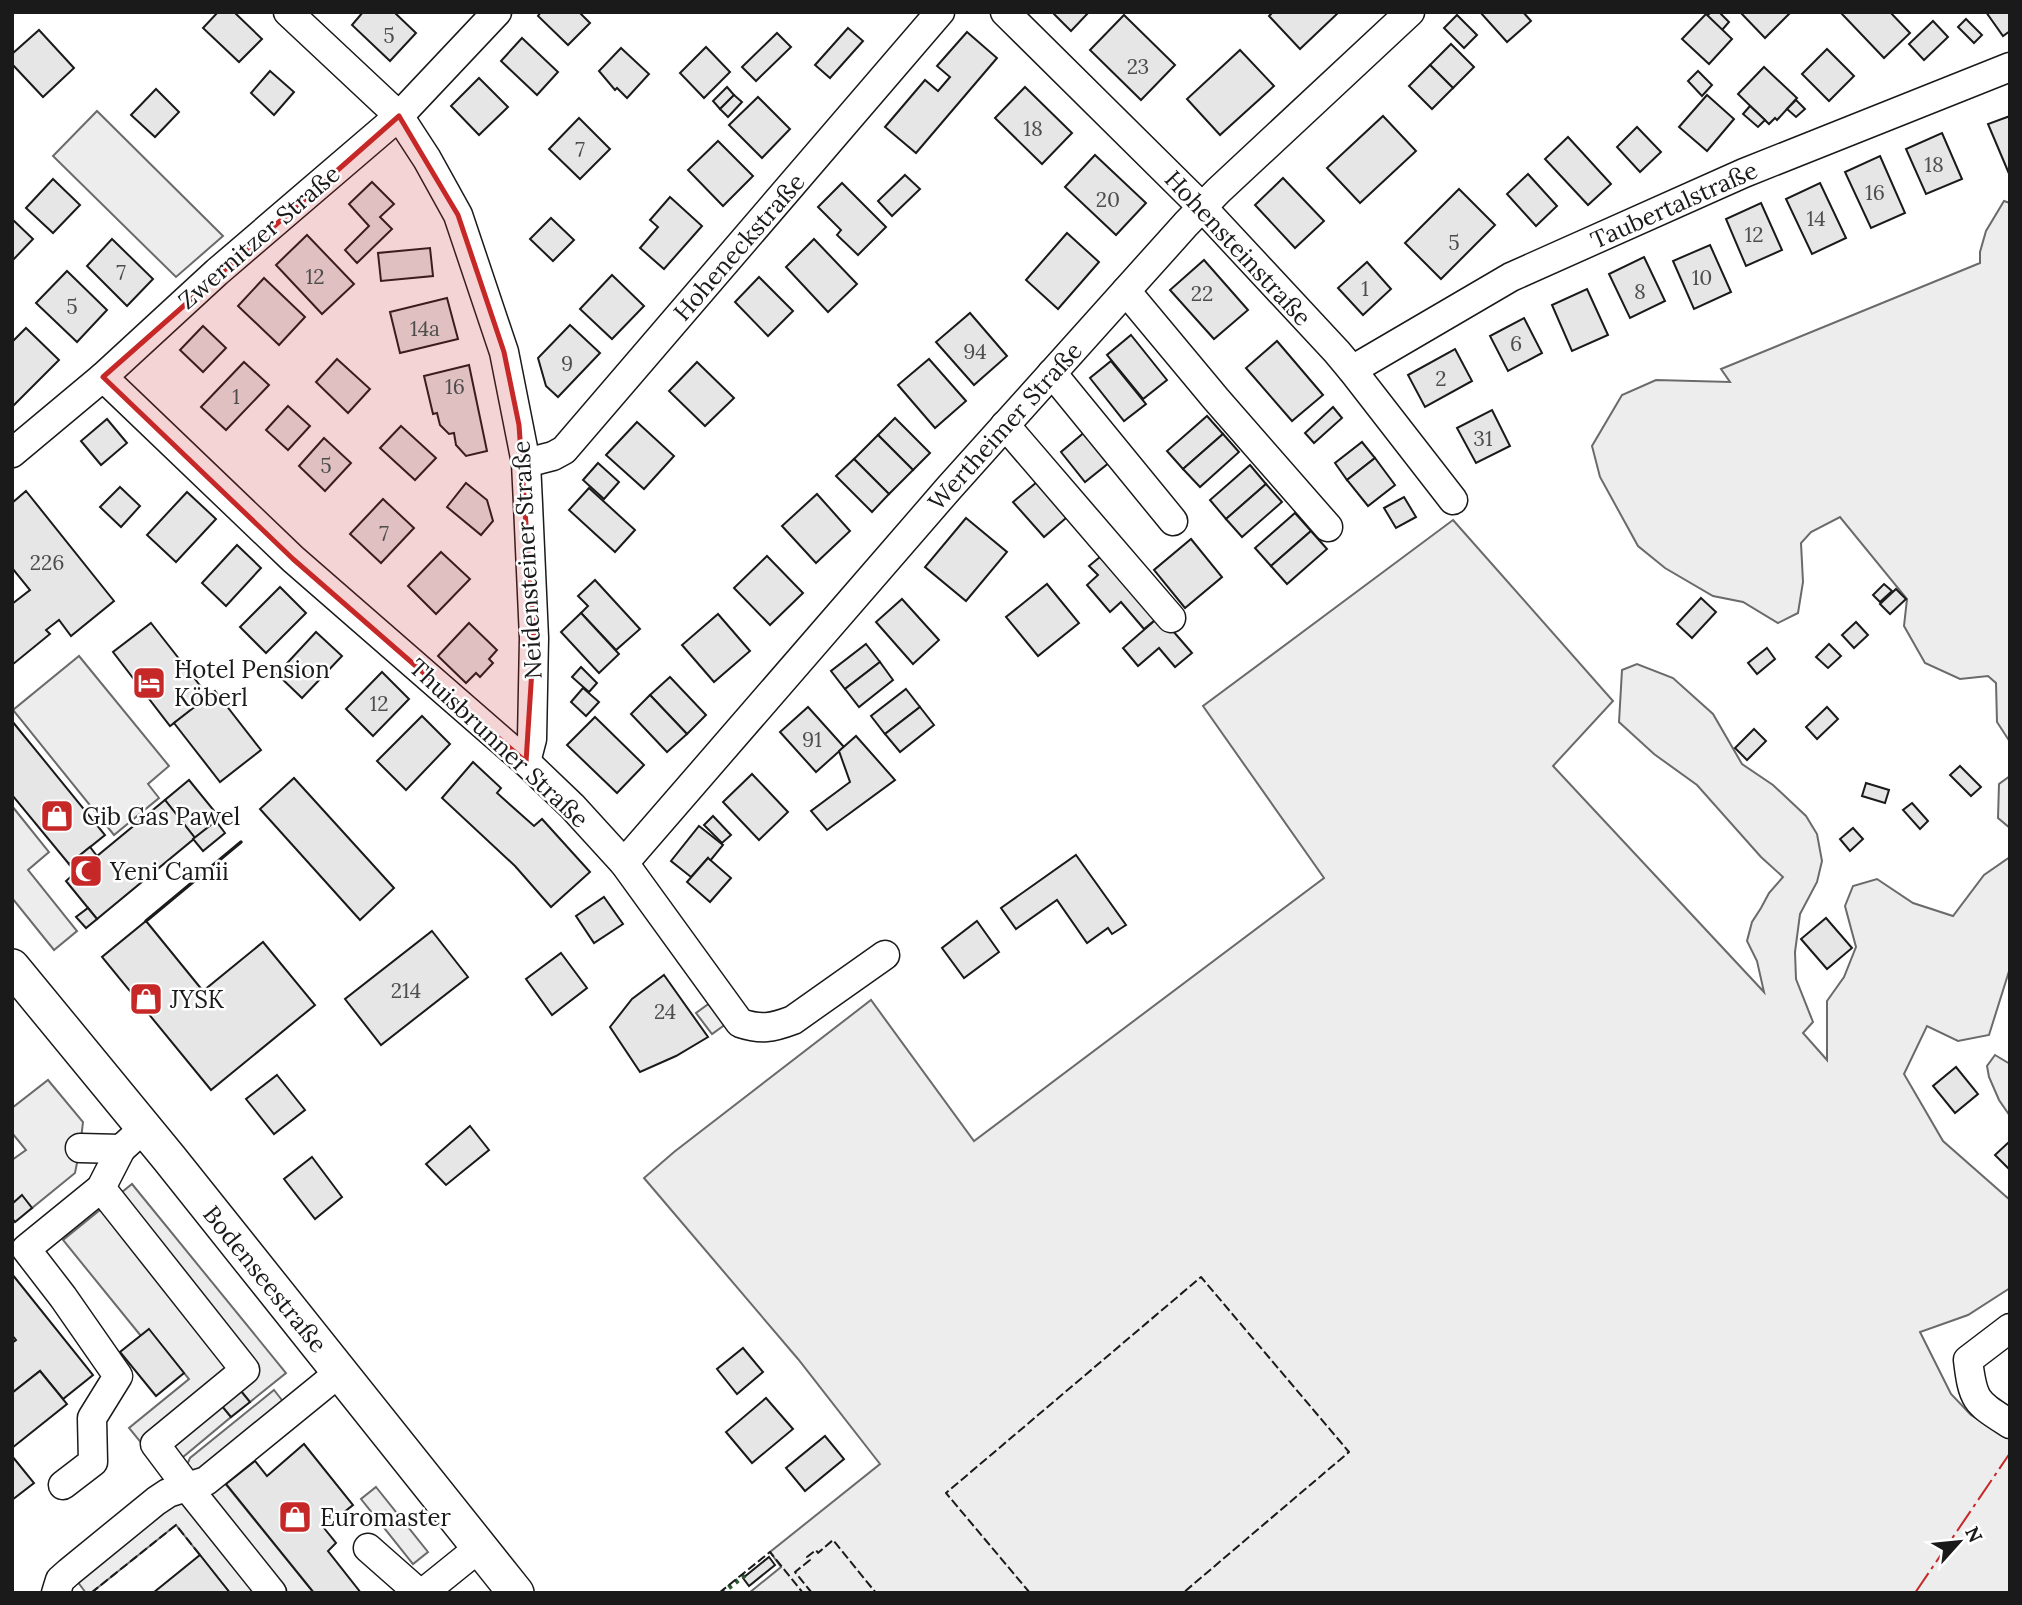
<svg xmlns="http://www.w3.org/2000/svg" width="2022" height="1605" font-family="Lora,serif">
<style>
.built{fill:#ededed;stroke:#6a6a6a;stroke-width:2}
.building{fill:#e6e6e6;stroke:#1a1a1a;stroke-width:2}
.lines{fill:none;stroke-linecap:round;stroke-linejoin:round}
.minor-casing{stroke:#1a1a1a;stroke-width:31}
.major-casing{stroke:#1a1a1a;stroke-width:38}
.minor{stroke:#fff;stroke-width:28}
.major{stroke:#fff;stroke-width:35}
.hedge{stroke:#2b5a34;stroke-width:5;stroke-dasharray:3.5 5;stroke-linecap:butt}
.fence{stroke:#1a1a1a;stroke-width:2;stroke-dasharray:9 3.5;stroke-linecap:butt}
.wall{stroke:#1a1a1a;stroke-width:3.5}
.power{stroke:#c62828;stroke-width:2;stroke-dasharray:24 5 3.5 5;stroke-linecap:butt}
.marked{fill:#c62828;fill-opacity:0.2;stroke:#c62828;stroke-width:5;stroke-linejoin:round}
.labels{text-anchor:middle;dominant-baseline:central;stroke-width:5;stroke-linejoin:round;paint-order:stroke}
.number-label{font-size:21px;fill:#4d4d4d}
.street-label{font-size:24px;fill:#1a1a1a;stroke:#fff}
.poi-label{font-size:24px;fill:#1a1a1a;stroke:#fff;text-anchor:start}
</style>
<rect width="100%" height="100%" fill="#fff"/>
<g class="built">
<path d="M97,111L223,236L176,277L53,156Z"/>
<path d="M2004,201L2010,203V742L1997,722L1996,683L1988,676L1960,679L1925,663L1904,626L1907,599L1840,517L1811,532L1801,543L1803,582L1798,613L1778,623L1743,602L1713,596L1665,568L1638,546L1600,477L1592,446L1622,395L1656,380L1730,382L1721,369L1980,263V252L1986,231Z"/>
<path d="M1453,520L1613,701L1553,766L1764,992L1757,961L1747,941L1752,922L1761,908L1769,893L1783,877L1761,857L1697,785L1654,754L1619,722L1622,670L1637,664L1673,678L1713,714L1742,764L1773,785L1806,816L1817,834L1822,861L1817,882L1800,914L1795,952L1796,979L1813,1022L1803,1033L1827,1060V1001L1844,977L1856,947L1845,906L1853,886L1877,879L1913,903L1953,916L1984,875L2010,857V968L1989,1035L1958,1041L1927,1026L1904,1074L1943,1141L2010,1200V1288L1968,1315L1920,1332L1951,1394L1971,1415L2010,1439V1593H749L781,1567L770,1552L880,1464L798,1359L644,1178L674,1152L871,1000L974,1141L1324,878L1203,706Z"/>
<path d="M79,656L169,766L148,784L159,798L114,835L13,710Z"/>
<path d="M2010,776V828L1998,818L1999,784Z"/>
<path d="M12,806L49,852L28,870L77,931L54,950L12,898Z"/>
<path d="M714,1000L730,1021L712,1034L696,1013Z"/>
<path d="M1995,1055L2010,1064V1116L1999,1100L1989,1077L1987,1066Z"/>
<path d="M48,1080L83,1122L80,1148L75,1173L32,1208L22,1196L12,1204V1160L26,1150L12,1133V1108Z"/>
<path d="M132,1184L286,1373L250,1402L236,1385L217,1400L231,1417L165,1472L129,1428L189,1379L149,1330L141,1336L63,1240Z"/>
<path d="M274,1390L285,1404L210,1465L314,1593H230L176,1525L91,1593H86L77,1581L168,1507L190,1458Z"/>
<path d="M376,1487L428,1552L413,1564L361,1499Z"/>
</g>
<g class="building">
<path d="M218,12H234L262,39L239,62L203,28Z"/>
<path d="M363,12H394L416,33L390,61L352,25Z"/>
<path d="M541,12H579L590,23L568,45L538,16Z"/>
<path d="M1052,12H1089L1071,31Z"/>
<path d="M1273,12H1339L1300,49L1269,16Z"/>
<path d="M1480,12H1523L1531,21L1507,42Z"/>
<path d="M1711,12H1719L1729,22L1722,30L1707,16Z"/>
<path d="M1740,12H1791L1765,38Z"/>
<path d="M1844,12H1890L1910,33L1884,58L1842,14Z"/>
<path d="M1986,12H2010V31L2003,36Z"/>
<path d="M1706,14L1732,39L1709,64L1682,39Z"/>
<path d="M1124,15L1175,65L1141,100L1090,50Z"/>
<path d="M1457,15L1477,35L1464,48L1444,28Z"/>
<path d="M1966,19L1982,35L1974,43L1958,27Z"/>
<path d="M1933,21L1948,37L1924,60L1909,44Z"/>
<path d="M848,28L863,41L830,78L815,65Z"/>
<path d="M39,30L74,68L43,97L12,64V54Z"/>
<path d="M967,32L997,58L916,153L885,127L925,80L938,91L950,77L937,66Z"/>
<path d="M777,33L791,47L756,81L742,67Z"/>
<path d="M522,38L558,72L537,95L501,61Z"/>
<path d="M1451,44L1474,67L1453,88L1430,65Z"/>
<path d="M706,47L730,72L704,98L680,73Z"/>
<path d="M621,48L649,74L627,98L617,88L615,90L599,71Z"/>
<path d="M1827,49L1854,76L1829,101L1802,74Z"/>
<path d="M1240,50L1274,86L1220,135L1187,99Z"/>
<path d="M1430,65L1453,88L1432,109L1409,86Z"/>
<path d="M1764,67L1797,98L1777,120L1775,118L1769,124L1738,94Z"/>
<path d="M270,71L294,92L274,115L251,93Z"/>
<path d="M1698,71L1712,85L1702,96L1688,81Z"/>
<path d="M479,78L508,107L479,135L451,106Z"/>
<path d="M727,87L734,95L720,109L713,101Z"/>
<path d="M1025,87L1072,133L1042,164L995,118Z"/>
<path d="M156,89L179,112L155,137L131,115Z"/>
<path d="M734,95L742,102L728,117L720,109Z"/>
<path d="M1707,95L1734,119L1707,151L1679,127Z"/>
<path d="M758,97L790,129L762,158L729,125Z"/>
<path d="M1796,100L1805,109L1796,117L1787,109Z"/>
<path d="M1750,106L1765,120L1758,127L1743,114Z"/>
<path d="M1383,116L1416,151L1360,203L1327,168Z"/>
<path d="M2010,116V176L1988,124Z"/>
<path d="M579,118L610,149L580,179L549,149Z"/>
<path d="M1637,127L1661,152L1640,172L1617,147Z"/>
<path d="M1942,133L1962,179L1926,194L1906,149Z"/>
<path d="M1568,137L1611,184L1588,205L1545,159Z"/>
<path d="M718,141L753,176L723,206L688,170Z"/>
<path d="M1095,155L1146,203L1116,235L1065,187Z"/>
<path d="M1880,156L1905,213L1871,228L1845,172Z"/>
<path d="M1528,174L1557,206L1536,226L1507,194Z"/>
<path d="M905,175L920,189L892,216L878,201Z"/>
<path d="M1283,178L1324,221L1295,248L1255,205Z"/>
<path d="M53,179L80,205L53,233L26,208Z"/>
<path d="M372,182L394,204L380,217L392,229L357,263L345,250L369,226L349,204Z"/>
<path d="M842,183L886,227L858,255L837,235L841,230L818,207Z"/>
<path d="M1820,183L1846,238L1812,254L1786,199Z"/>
<path d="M1459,189L1495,225L1441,279L1405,243Z"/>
<path d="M670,197L702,226L664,269L640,248L658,227L650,220Z"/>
<path d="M1761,203L1782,250L1746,266L1726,219Z"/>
<path d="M551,218L574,240L553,261L530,239Z"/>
<path d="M12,219L33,239L12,261Z"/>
<path d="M1067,233L1099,262L1058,309L1026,280Z"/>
<path d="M307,235L354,284L322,314L276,265Z"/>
<path d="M112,239L153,279L127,306L87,266Z"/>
<path d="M814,239L857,284L828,312L786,267Z"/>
<path d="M1710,245L1731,292L1694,309L1673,261Z"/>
<path d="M430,248L433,276L381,281L378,253Z"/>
<path d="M1644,257L1665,301L1630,318L1609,274Z"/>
<path d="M1204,260L1248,310L1214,339L1170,290Z"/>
<path d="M1367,262L1391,289L1363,315L1338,288Z"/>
<path d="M67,271L107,310L77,342L36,303Z"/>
<path d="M612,275L644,306L612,339L580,309Z"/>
<path d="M759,277L793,311L768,336L735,302Z"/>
<path d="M264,278L305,317L279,345L238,306Z"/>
<path d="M1587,289L1608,335L1572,351L1552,305Z"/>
<path d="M447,298L458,339L400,353L390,312Z"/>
<path d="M970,313L1007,356L974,385L936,342Z"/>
<path d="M1524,318L1542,353L1508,371L1490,336Z"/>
<path d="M570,325L600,353L558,397L546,386L538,358Z"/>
<path d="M203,326L226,348L203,372L180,350Z"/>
<path d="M26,328L59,360L14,405L12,404V342Z"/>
<path d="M1131,335L1167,380L1143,399L1107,355Z"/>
<path d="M1277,341L1323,395L1292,421L1246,368Z"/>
<path d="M1455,349L1472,381L1425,407L1408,375Z"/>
<path d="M337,359L370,389L348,413L316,382Z"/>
<path d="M929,359L966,401L935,428L898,385Z"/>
<path d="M1111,361L1146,404L1124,421L1090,378Z"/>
<path d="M244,362L269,385L226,430L201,407Z"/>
<path d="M697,362L734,398L705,426L669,391Z"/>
<path d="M469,365L487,451L466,456L456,445L454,433L449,434L440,425L437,413L433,414L424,376Z"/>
<path d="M288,406L310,426L288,450L266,430Z"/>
<path d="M1333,407L1342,418L1314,443L1305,433Z"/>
<path d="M1492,410L1510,446L1476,463L1457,428Z"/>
<path d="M1207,416L1223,434L1183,469L1167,451Z"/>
<path d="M895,418L930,453L913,470L878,435Z"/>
<path d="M107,419L127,443L101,465L81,441Z"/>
<path d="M637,422L674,456L644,489L606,455Z"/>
<path d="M401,426L436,458L415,480L380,448Z"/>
<path d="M1086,431L1110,462L1085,482L1061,452Z"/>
<path d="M1223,434L1239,452L1200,487L1183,469Z"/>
<path d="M878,435L913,470L889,494L854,459Z"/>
<path d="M324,438L351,463L325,491L299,466Z"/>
<path d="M1362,442L1375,458L1347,480L1335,463Z"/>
<path d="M1375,458L1395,485L1368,506L1347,480Z"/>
<path d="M854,459L889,494L872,512L836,476Z"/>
<path d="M598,463L619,482L604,499L583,480Z"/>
<path d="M1250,465L1266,484L1226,519L1210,500Z"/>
<path d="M1043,477L1073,512L1044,537L1013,502Z"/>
<path d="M466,483L487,500L493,521L481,535L447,507Z"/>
<path d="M1266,484L1282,502L1242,537L1226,519Z"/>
<path d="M120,487L140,506L121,527L100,507Z"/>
<path d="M589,488L635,530L615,552L569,510Z"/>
<path d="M26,491L114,601L71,636L59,620L46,630L50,634L12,665V604L30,590L12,568V503Z"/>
<path d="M187,492L216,519L176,562L147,535Z"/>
<path d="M817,494L850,531L816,563L782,526Z"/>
<path d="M1404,497L1416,517L1396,528L1384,508Z"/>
<path d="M383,499L414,528L381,563L350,534Z"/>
<path d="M1295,513L1311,531L1271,566L1255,548Z"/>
<path d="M966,518L1007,552L966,601L925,567Z"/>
<path d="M1311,531L1327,549L1287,584L1271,566Z"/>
<path d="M1191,539L1222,577L1185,608L1154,570Z"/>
<path d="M237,545L261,568L226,606L202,583Z"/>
<path d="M441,552L470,579L436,614L408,586Z"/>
<path d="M1106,552L1160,616L1144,629L1121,602L1110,612L1087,585L1098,575L1089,566Z"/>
<path d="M767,556L803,593L770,625L734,588Z"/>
<path d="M595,580L640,629L616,650L581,613L588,606L578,596Z"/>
<path d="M1047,584L1079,623L1038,656L1006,617Z"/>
<path d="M1884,584L1892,591L1880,602L1873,595Z"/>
<path d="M280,587L306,613L266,653L240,627Z"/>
<path d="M1896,589L1906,599L1890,614L1880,604Z"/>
<path d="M1701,598L1716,612L1692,638L1677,624Z"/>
<path d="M902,599L939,640L913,664L876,622Z"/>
<path d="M581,613L619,654L599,673L561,632Z"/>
<path d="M718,614L750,651L714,682L682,645Z"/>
<path d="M1160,616L1192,653L1175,667L1159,648L1138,666L1123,648Z"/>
<path d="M1856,622L1868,635L1854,648L1842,635Z"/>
<path d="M151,623L209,697L170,726L113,652Z"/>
<path d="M469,623L497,650L489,659L493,663L480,677L476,673L466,683L438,656Z"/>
<path d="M316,632L342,656L302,698L277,674Z"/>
<path d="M866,644L880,662L845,689L831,671Z"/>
<path d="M1829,644L1841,656L1828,668L1816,657Z"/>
<path d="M1767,648L1775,659L1757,674L1748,663Z"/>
<path d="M880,662L893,680L859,707L845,689Z"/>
<path d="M581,667L597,683L589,692L572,677Z"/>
<path d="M382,672L409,699L373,736L346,709Z"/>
<path d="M670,677L706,715L687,734L650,695Z"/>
<path d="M583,688L599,702L586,716L571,702Z"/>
<path d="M906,689L920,707L885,734L871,716Z"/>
<path d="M215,691L261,750L220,782L174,723Z"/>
<path d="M650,695L687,734L667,752L631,714Z"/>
<path d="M808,707L844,747L816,772L780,732Z"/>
<path d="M920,707L934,725L900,752L885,734Z"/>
<path d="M1827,707L1838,719L1817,739L1806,727Z"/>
<path d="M422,716L450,744L406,790L377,761Z"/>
<path d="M595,717L644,765L617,793L567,745Z"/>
<path d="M12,721L105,835L69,864L12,795Z"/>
<path d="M1754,729L1766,741L1747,760L1735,748Z"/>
<path d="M856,736L895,780L827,830L811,811L850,782L839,751Z"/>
<path d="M473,762L501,788L497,793L534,826L542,819L590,872L551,907L515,866L442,798Z"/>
<path d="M1960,766L1981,787L1971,796L1950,775Z"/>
<path d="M752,774L788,812L759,840L723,802Z"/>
<path d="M294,778L394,888L360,920L260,809Z"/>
<path d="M189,780L220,818L195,838L165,800Z"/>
<path d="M1866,783L1889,790L1885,803L1862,796Z"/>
<path d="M165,800L195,838L97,919L66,881L76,872L69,864L90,847L97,856Z"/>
<path d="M1912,803L1928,821L1920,829L1903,810Z"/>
<path d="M713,816L731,835L722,843L704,825Z"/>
<path d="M216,821L225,833L203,851L193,839Z"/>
<path d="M699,826L723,845L710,861L708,858L691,877L671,861Z"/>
<path d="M1853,828L1863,839L1850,851L1840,839Z"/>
<path d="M1076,855L1126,925L1112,934L1108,928L1087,943L1057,900L1016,929L1001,908Z"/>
<path d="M708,858L731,878L710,902L687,882Z"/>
<path d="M604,897L623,924L594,943L576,916Z"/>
<path d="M88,908L97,919L86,928L76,917Z"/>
<path d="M1826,918L1852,948L1827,969L1801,939Z"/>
<path d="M146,921L203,991L263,942L315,1005L211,1090L102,957Z"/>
<path d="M977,921L999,952L964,978L942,948Z"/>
<path d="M432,931L468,977L381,1045L345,999Z"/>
<path d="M561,953L587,988L552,1015L526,979Z"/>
<path d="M664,975L708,1037L676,1056L640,1072L610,1027L632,999Z"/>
<path d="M1956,1067L1978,1094L1955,1113L1933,1086Z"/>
<path d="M277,1075L305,1110L274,1134L246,1099Z"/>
<path d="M470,1126L489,1150L446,1185L426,1164Z"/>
<path d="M2010,1141V1170L1995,1155Z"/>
<path d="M312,1157L342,1197L315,1219L284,1179Z"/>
<path d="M22,1195L32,1208L15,1222L12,1218V1204Z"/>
<path d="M12,1274L93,1375L63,1399L40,1371L12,1393V1343L16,1340L12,1335Z"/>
<path d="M149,1329L184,1373L156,1396L120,1352Z"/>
<path d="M743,1348L763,1372L737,1394L717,1369Z"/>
<path d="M40,1371L67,1404L12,1448V1393Z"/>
<path d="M236,1385L250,1402L231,1417L217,1400Z"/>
<path d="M766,1398L793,1429L752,1463L726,1432Z"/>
<path d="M825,1436L844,1459L805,1491L786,1468Z"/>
<path d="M304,1444L353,1505L324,1528L336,1543L328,1551L361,1593H314L226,1484L255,1461L267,1476Z"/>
<path d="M12,1456L34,1483L12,1500Z"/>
<path d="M200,1555L230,1593H153Z"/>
<path d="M769,1557L775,1565L749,1586L743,1578Z"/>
</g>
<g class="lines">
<defs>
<g id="minor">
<path d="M288,12L399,116L427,159L458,215L504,352L526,463L528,504L534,638L532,739L526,762"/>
<path d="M1005,12L1202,207L1337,352L1352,370L1453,500"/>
<path d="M1126,291L1216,399L1328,527"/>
<path d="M1352,370L1511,277L1744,173L2010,67"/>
<path d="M1052,373L1173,521"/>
<path d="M103,377L293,559L526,762L572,806L624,863L740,1023C761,1030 772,1028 793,1020L885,955"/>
<path d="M1005,425L1171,618"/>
<path d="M12,453L103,377L217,272L399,116L497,12"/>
<path d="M526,463L553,456L564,450L940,12"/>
<path d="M624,863L949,488L1186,224L1218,191L1410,12"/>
<path d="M80,1148L121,1149L132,1139"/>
<path d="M101,1188L245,1370L155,1444L188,1488L272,1593"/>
<path d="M2010,1328L1968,1360C1973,1402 1976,1402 2010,1424"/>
<path d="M63,1485L93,1462L92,1418L118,1376L63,1297L26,1249L101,1188L121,1149"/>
<path d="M368,1548L419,1593"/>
<path d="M56,1593L60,1580L69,1572L156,1501L168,1493L206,1481L340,1372"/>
<path d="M423,1593L480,1547"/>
</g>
<path id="major" d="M12,967L169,1158L516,1593"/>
</defs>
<use href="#minor" class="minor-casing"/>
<use href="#major" class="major-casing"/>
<use href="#minor" class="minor"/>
<use href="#major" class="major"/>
<path class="hedge" d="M722,1593L746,1574"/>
<g class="fence">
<path d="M91,1593L176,1525L200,1555"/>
<path d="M719,1593L770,1552L803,1593"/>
<path d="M812,1593L795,1572L810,1560L807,1557L816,1550L818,1553L833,1540L876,1593"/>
<path d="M1030,1593L946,1493L1201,1277L1349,1452L1183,1593"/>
</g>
<path class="wall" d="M146,921L241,842"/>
<path class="power" d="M1915,1593L2010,1453"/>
</g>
<path class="marked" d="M399,116L458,215L504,352L519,425L534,638L526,762L293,559L103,377Z"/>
<defs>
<symbol id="hotel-square" viewBox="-11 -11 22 22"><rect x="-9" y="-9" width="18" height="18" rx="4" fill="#c62828" stroke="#fff"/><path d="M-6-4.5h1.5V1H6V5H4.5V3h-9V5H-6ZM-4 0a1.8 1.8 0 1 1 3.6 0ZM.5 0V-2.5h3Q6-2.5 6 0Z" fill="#fff"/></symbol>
<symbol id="shop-square" viewBox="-11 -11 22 22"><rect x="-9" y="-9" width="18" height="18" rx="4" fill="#c62828" stroke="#fff"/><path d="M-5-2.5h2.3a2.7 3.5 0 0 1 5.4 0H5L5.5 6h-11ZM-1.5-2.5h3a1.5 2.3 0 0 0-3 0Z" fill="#fff"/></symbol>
<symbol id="mosque-square" viewBox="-11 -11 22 22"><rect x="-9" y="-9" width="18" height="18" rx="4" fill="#c62828" stroke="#fff"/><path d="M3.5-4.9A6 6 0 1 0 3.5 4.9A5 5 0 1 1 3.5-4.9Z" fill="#fff"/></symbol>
</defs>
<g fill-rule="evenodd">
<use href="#hotel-square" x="130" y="664" width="38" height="38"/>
<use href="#shop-square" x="38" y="797" width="38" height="38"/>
<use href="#mosque-square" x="67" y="852" width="38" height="38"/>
<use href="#shop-square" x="127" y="980" width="38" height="38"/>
<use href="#shop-square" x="276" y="1498" width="38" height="38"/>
</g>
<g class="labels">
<g class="number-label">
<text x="389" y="35">5</text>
<text x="1138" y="66">23</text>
<text x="1033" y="128">18</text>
<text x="580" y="149">7</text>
<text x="1934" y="164">18</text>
<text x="1875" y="192">16</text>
<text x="1108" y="199">20</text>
<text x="1816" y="218">14</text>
<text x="1754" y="234">12</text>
<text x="1454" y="242">5</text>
<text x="121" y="272">7</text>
<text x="315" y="276">12</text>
<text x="1702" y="277">10</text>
<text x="1365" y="288">1</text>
<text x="1640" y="291">8</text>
<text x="1202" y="293">22</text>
<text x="72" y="306">5</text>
<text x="425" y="328">14a</text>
<text x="1516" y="343">6</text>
<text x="975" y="351">94</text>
<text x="567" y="363">9</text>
<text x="1441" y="378">2</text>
<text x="455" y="386">16</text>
<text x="236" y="396">1</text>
<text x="1483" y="438">31</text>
<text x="326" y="465">5</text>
<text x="384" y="533">7</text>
<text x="47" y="562">226</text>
<text x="379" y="703">12</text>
<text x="812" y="739">91</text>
<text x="406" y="990">214</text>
<text x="665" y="1011">24</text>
</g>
<g class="street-label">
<text transform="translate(1674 205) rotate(-24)">Taubertalstraße</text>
<text transform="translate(259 237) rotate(-41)">Zwernitzer Straße</text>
<text transform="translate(739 247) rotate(-49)">Hoheneckstraße</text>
<text transform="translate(1238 248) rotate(47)">Hohensteinstraße</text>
<text transform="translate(1005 426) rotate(-48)">Wertheimer Straße</text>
<text transform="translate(527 560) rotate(-93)">Neidensteiner Straße</text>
<text transform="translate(499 743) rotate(43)">Thuisbrunner Straße</text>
<text transform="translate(265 1279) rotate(51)">Bodenseestraße</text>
</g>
<g class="poi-label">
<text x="174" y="669">Hotel Pension<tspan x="174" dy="28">Köberl</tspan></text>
<text x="82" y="816">Gib Gas Pawel</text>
<text x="110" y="871">Yeni Camii</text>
<text x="170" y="999">JYSK</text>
<text x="320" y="1517">Euromaster</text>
</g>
</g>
<rect width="2022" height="1605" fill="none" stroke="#1a1a1a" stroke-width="28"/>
<g transform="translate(1959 1542) rotate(63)" stroke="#ffffff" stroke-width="5" paint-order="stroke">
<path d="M0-5L12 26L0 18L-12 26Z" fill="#1a1a1a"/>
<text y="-10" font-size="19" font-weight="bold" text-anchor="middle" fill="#1a1a1a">N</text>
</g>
</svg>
